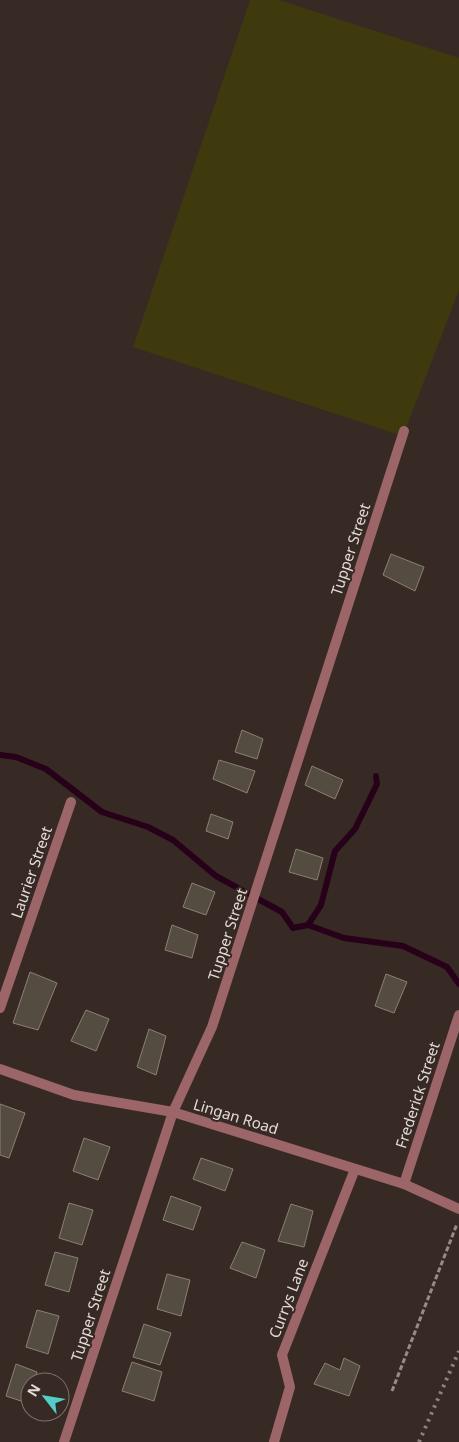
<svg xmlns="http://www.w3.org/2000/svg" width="459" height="1442" font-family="'Noto Sans',sans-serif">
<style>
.green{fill:#3e3a0e}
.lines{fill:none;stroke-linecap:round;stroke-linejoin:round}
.stream{stroke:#270019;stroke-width:6}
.building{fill:#554c41;stroke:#8a8074}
.path{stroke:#968b87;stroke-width:3;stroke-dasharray:5 2.5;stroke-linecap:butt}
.minor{stroke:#9c6568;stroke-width:10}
.tertiary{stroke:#9c6568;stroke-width:10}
.rail{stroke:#8d827e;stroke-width:4;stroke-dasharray:2.5 5;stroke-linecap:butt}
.labels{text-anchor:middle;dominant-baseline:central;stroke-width:4;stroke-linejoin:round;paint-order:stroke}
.street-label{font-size:15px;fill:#e4dbd8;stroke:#372a25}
</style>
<rect width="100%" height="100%" fill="#372a25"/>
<path class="green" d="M250,0H279L459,58V290L403,436L133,347Z"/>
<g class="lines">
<g class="stream">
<path d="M0,755L16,757L46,769L102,812L148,827L173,840L216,876L282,912L293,928L308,925L321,905L335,851L355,829L377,784L376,776"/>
<path d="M308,925L344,938L403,946L447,967L459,984"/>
</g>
</g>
<g class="building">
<path d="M391,554L424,567L415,591L383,575Z"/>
<path d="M242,730L263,739L257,759L235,752Z"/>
<path d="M219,760L255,771L247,793L213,779Z"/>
<path d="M312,766L343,780L335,799L305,785Z"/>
<path d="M211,814L233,822L228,839L206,831Z"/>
<path d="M296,849L323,858L317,880L289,872Z"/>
<path d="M192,883L215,892L206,915L183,907Z"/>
<path d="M172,925L198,935L192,958L165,950Z"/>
<path d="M30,972L57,983L38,1030L13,1023Z"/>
<path d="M386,974L407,982L394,1013L375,1006Z"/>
<path d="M86,1010L109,1019L96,1051L71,1041Z"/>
<path d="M149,1029L166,1036L156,1075L137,1067Z"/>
<path d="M0,1104L25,1113L9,1158L0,1155Z"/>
<path d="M84,1138L110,1147L98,1180L73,1171Z"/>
<path d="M201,1158L233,1169L225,1191L193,1179Z"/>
<path d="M171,1196L201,1207L193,1230L163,1220Z"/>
<path d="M69,1203L93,1210L82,1245L59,1238Z"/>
<path d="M291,1204L313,1211L304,1247L278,1241Z"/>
<path d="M242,1242L265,1250L256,1278L230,1268Z"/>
<path d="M55,1252L78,1258L69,1292L45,1285Z"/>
<path d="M167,1274L190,1280L181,1316L157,1309Z"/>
<path d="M37,1310L59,1316L48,1354L26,1347Z"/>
<path d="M144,1324L171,1333L160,1365L133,1357Z"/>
<path d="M344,1358L360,1366L349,1396L314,1384L325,1363L340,1370Z"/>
<path d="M132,1362L162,1372L154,1401L122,1391Z"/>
<path d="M16,1364L37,1372L34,1382H30L27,1403L6,1396Z"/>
</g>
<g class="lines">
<path class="path" d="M392,1391L457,1224"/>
<g class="minor">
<path d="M0,1008L71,802"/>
<path d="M404,1184L459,1015"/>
<path d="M64,1442L173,1112L212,1027L404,431"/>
<path d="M274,1442L290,1387L282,1355L355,1169"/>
</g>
<path class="tertiary" d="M0,1069L74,1095L173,1112L404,1184L459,1209"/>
<path class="rail" d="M419,1442L459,1351"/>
</g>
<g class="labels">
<g class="street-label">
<text transform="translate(350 549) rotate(-72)">Tupper Street</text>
<text transform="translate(31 872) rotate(-71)">Laurier Street</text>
<text transform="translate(227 934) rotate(-72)">Tupper Street</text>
<text transform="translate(417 1095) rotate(-72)">Frederick Street</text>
<text transform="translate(236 1116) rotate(17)">Lingan Road</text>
<text transform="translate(288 1298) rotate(-69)">Currys Lane</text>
<text transform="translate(90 1315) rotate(-72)">Tupper Street</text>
</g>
</g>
<g transform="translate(45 1397) rotate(301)"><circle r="24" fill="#372a25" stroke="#7c716d"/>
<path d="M0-4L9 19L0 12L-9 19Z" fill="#53cdc9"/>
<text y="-8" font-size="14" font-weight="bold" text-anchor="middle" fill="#e4dbd8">N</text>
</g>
</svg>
